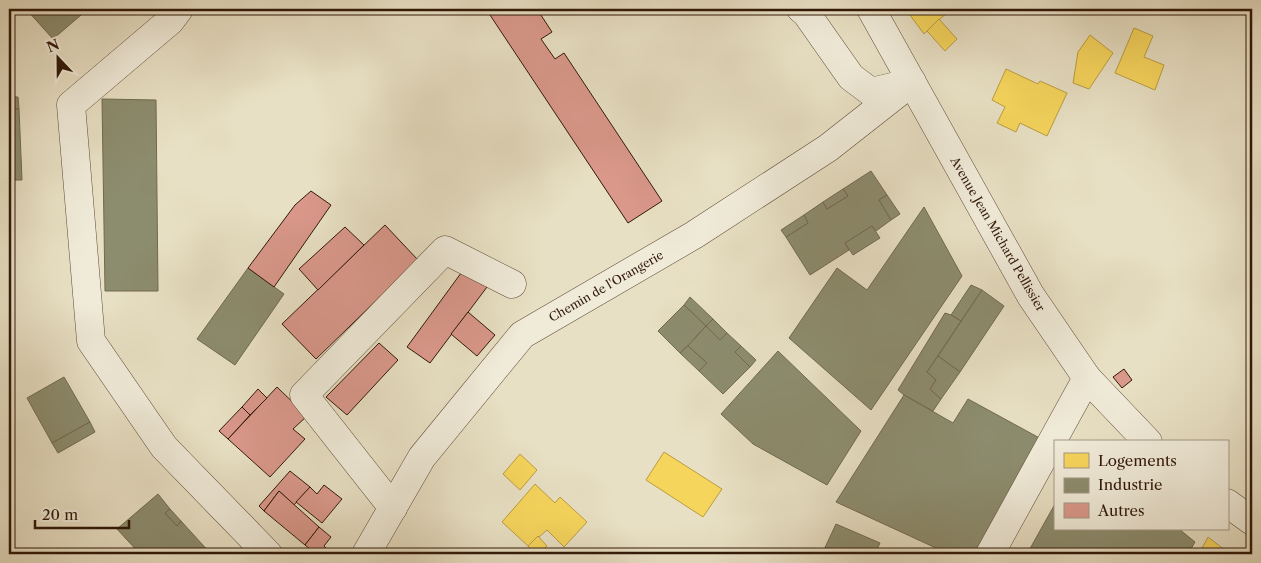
<svg xmlns="http://www.w3.org/2000/svg" width="1261" height="563" font-family="'Libre Caslon Text',serif">
<style>
.homes{fill:#f6d55c;stroke:#bb9c43}
.industry{fill:#8c8c6e;stroke:#71694f}
.building{fill:#da988b;stroke:#311808}
.lines{fill:none;stroke-linecap:round;stroke-linejoin:round}
.minor-casing{stroke:#5f4a37;stroke-width:29}
.minor{stroke:#f0ebd9;stroke-width:28}
.labels{text-anchor:middle;dominant-baseline:central;stroke-width:5;stroke-linejoin:round;paint-order:stroke}
.street-label{font-size:12px;fill:#311808;stroke:#f0ebd9}
</style>
<rect width="100%" height="100%" fill="#e8e0c4"/>
<filter id="stains"><feTurbulence type="fractalNoise" baseFrequency=".004" numOctaves="4"/><feColorMatrix values="0 0 0 0 .2 0 0 0 0 .09 0 0 0 0 .02 0 0 0 .5 -.17"/></filter>
<radialGradient id="worn" r=".72"><stop offset=".6" stop-color="#630" stop-opacity="0"/><stop offset="1" stop-color="#630" stop-opacity=".3"/></radialGradient>
<g class="homes">
<path d="M911,9H951L924,34L907,11Z"/>
<path d="M939,19L957,39L945,51L927,31Z"/>
<path d="M1134,28L1153,36L1144,57L1164,65L1155,90L1115,73Z"/>
<path d="M1090,35L1113,53L1089,89L1073,83L1078,52Z"/>
<path d="M1006,69L1038,84L1040,81L1067,93L1047,136L1020,123L1016,132L997,123L1005,107L992,100Z"/>
<path d="M664,452L722,489L703,517L646,480Z"/>
<path d="M520,454L537,470L520,490L503,474Z"/>
<path d="M535,484L555,503L560,497L587,522L564,547L547,530L539,537L538,536L528,546L502,522Z"/>
<path d="M538,536L547,546L538,554H535L528,546Z"/>
<path d="M1208,537L1230,554H1199Z"/>
</g>
<g class="industry">
<path d="M26,9H88L53,39Z"/>
<path d="M9,97H18L19,109H9Z"/>
<path d="M102,99L156,100L158,291H105Z"/>
<path d="M9,109H19L22,180H9Z"/>
<path d="M871,171L887,195L879,200L891,220L876,231L872,226L845,243L849,250L810,275L786,237L808,223L804,215L823,202L827,209L848,196L843,189Z"/>
<path d="M843,189L848,196L827,209L823,202Z"/>
<path d="M887,195L900,214L891,220L879,200Z"/>
<path d="M924,207L962,276L871,410L789,338L837,268L867,290Z"/>
<path d="M804,215L808,223L786,237L781,230Z"/>
<path d="M872,226L880,238L853,255L845,243Z"/>
<path d="M248,268L284,294L235,365L197,339Z"/>
<path d="M971,285L982,290L961,321L951,315Z"/>
<path d="M982,290L1004,306L960,372L938,356Z"/>
<path d="M690,297L713,319L706,326L684,305Z"/>
<path d="M684,305L706,326L680,353L658,331Z"/>
<path d="M945,313L951,315L961,321L927,372L936,380L930,389L941,399L933,411L904,395L898,390Z"/>
<path d="M713,319L727,333L720,340L706,326Z"/>
<path d="M706,326L720,340L727,333L741,346L735,352L750,367L723,394L699,371L707,363L688,346Z"/>
<path d="M688,346L707,363L699,371L680,353Z"/>
<path d="M741,346L756,360L750,367L735,352Z"/>
<path d="M778,351L861,431L827,485L753,444L721,414Z"/>
<path d="M938,356L960,372L941,399L930,389L936,380L927,372Z"/>
<path d="M64,377L90,422L52,443L27,398Z"/>
<path d="M904,395L953,423L968,399L1045,441L981,554H949L836,502Z"/>
<path d="M90,422L95,432L58,453L52,443Z"/>
<path d="M158,494L170,509L165,513L177,526L181,521L211,554H140L117,529Z"/>
<path d="M1055,504V529H1179L1195,542L1188,554H1027Z"/>
<path d="M170,509L181,521L177,526L165,513Z"/>
<path d="M836,524L880,543L875,554H822Z"/>
</g>
<g class="building">
<path d="M486,9H537L552,32L541,39L555,59L564,53L662,201L628,223Z"/>
<path d="M311,191L331,205L274,287L248,268L295,205Z"/>
<path d="M385,225L418,260L316,359L282,324Z"/>
<path d="M345,227L364,245L318,290L299,269Z"/>
<path d="M464,269L487,287L430,363L407,347Z"/>
<path d="M468,312L495,335L477,356L451,334Z"/>
<path d="M379,343L398,360L347,415L326,397Z"/>
<path d="M1124,369L1132,380L1122,388L1113,377Z"/>
<path d="M277,387L307,416L293,429L305,439L270,477L228,439Z"/>
<path d="M258,389L267,398L250,415L242,407Z"/>
<path d="M242,407L250,415L228,439L219,431Z"/>
<path d="M290,471L310,487L294,505L279,491L264,511L259,506Z"/>
<path d="M324,485L342,499L322,523L296,502L310,487L317,494Z"/>
<path d="M279,491L319,527L305,545L264,511Z"/>
<path d="M319,527L331,537L324,546L332,554H316L305,545Z"/>
</g>
<g class="lines">
<defs>
<g id="minor">
<path d="M179,9L170,21L71,105L91,341L164,447L268,554"/>
<path d="M801,9L806,13L851,77L871,92L905,84"/>
<path d="M871,9L1031,296L1087,378L1148,442"/>
<path d="M1227,503L1252,521"/>
<path d="M393,508L304,395L445,250L512,284"/>
<path d="M366,554L422,457L522,335L694,235L828,148L912,82"/>
<path d="M990,554L1087,378"/>
</g>
</defs>
<use href="#minor" class="minor-casing"/>
<use href="#minor" class="minor"/>
</g>
<g class="labels">
<g class="street-label">
<text transform="translate(998 234) rotate(60)">Avenue Jean Michard Pellissier</text>
<text transform="translate(606 286) rotate(-30)">Chemin de l'Orangerie</text>
</g>
</g>
<rect width="1261" height="563" fill="none" stroke="#e8e0c4" stroke-width="30"/>
<rect x="10" y="10" width="1241" height="543" fill="none" stroke="#311808" stroke-width="2.5"/>
<rect x="15" y="15" width="1231" height="533" fill="none" stroke="#311808"/>
<rect x="1054" y="440" width="175" height="90" fill="#f0ebd9" stroke="#a49785"/>
<rect x="1064" y="453" width="25" height="15" fill="#f6d55c" stroke="#a49785"/>
<text x="1098" y="466" font-size="15" fill="#311808">Logements</text>
<rect x="1064" y="478" width="25" height="15" fill="#8c8c6e" stroke="#a49785"/>
<text x="1098" y="490" font-size="15" fill="#311808">Industrie</text>
<rect x="1064" y="503" width="25" height="15" fill="#da988b" stroke="#a49785"/>
<text x="1098" y="516" font-size="15" fill="#311808">Autres</text>
<g transform="translate(58 58) rotate(338)" stroke="#f0ebd9" stroke-width="4" paint-order="stroke">
<path d="M0-4L9 19L0 12L-9 19Z" fill="#311808"/>
<text y="-8" font-size="14" font-weight="bold" text-anchor="middle" fill="#311808">N</text>
</g>
<path d="M35 520v8h94v-8" fill="none" stroke="#311808" stroke-width="2.5"/>
<text x="42" y="520" font-size="15" fill="#311808" stroke="#f0ebd9" stroke-width="4" paint-order="stroke">20 m</text>
<rect width="100%" height="100%" filter="url(#stains)"/>
<rect width="100%" height="100%" fill="url(#worn)"/>
</svg>
